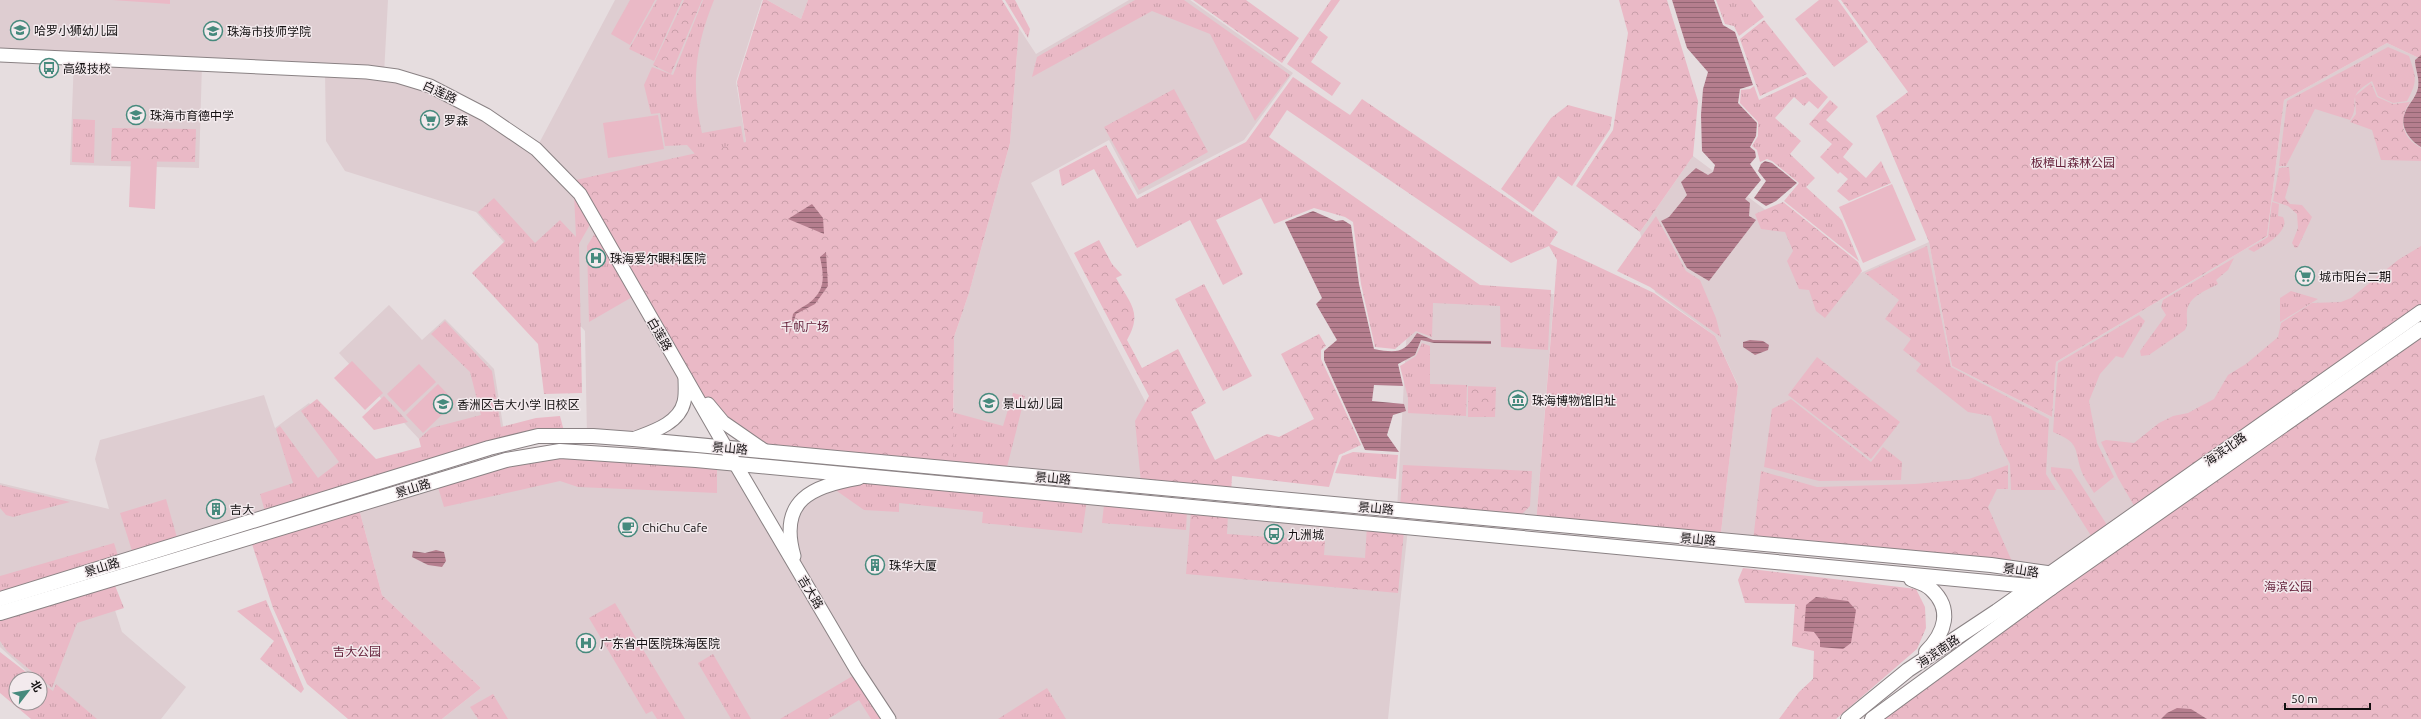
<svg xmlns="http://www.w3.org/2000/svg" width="2421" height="719" font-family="Ubuntu,'Noto Sans SC',sans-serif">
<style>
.built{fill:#decdd1}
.grass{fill:url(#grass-tufts)}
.forest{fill:url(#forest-crowns)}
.pitch{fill:#eab9c6}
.water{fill:url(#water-rules)}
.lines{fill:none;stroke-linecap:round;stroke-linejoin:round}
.secondary-casing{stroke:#8a8284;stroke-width:15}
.primary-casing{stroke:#8a8284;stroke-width:16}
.secondary{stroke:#fff;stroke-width:13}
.primary{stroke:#fff;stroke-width:14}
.labels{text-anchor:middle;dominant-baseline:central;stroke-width:3;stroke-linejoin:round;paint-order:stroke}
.poi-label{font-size:12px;fill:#131011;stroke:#f3eaed;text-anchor:start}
.street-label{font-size:12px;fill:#131011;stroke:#f3eaed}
.park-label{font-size:12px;fill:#631f39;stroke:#f3eaed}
</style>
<defs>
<pattern id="grass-tufts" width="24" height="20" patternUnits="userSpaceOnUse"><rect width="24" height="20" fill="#eab9c6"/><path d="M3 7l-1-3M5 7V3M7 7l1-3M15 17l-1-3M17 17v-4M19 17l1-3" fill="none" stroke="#c89ea9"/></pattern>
<pattern id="forest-crowns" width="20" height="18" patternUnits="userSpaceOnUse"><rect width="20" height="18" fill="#eab9c6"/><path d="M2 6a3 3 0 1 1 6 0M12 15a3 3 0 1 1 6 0" fill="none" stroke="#c89ea9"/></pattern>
<pattern id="water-rules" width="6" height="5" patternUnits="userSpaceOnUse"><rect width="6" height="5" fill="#b57e8e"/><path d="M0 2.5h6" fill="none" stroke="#926673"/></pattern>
</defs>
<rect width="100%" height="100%" fill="#e6dddf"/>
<g class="built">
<path d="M0,0H388L384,74L430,86L536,149L615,0H762L736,82L746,142L675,416L633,439L587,436L585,331L476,212L345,171L326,141L325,70L202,64L199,168L70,165L74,58L0,55Z"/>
<path d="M767,0H808L801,19Z"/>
<path d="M1129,0H1190L1293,73L1244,140L1138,195L1109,140L1031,183L1192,491L954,468V337L969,293L1010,143L1019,28L1036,54Z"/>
<path d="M2387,43L2421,59V312L2047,573L1720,541L1738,385L1715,336L1655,292L1640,232L1693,156L1854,276L1929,242L1952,366L2052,417L2056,362L2267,236L2284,100Z"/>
<path d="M1409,289L1554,294L1536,524L1397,510Z"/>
<path d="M389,305L422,340L445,319L494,369L506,444L420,440L339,353Z"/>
<path d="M264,395L275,428L309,403L379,482L0,599V483L109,509L95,459L100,440Z"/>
<path d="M506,460L736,465L798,570L790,528L801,502L839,482L1408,528L1388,719H442L481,688L382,595L358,505Z"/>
<path d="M106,582L122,632L186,687L161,719H81L40,684V679H35L0,647V613Z"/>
</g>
<g class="grass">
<path d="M112,0H170V4Z"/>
<path d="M657,0H682L654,61L629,49Z"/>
<path d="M703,0H714C695,47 691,83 702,133L741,126L747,162L711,172L687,145L665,146L660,113L651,114L644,85L652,67L673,75Z"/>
<path d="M1005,0H1015L1030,29L1028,38Z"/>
<path d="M1135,0H1184L1290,75L1255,121L1210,34L1152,11L1032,77L1037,57Z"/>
<path d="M1331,0H1340L1319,30L1328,37L1311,62L1341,83L1332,96L1287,64Z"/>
<path d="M1716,0H1751L1764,17L1739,36L1734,26L1725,24Z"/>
<path d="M1819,0H1838L1868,42L1834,67L1795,19Z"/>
<path d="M2388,47L2409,56C2416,77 2418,81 2407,101L2393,103L2378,96L2372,81C2343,98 2362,102 2350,120L2315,109L2286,166H2279L2287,101Z"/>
<path d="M1293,77L1350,115L1362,99L1558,232L1550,244L1654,293L1715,336L1738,386L1720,541L1536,524L1557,260L1549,246L1511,263L1287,110L1269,137L1480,285L1551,290L1548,350L1501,347L1500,306L1433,303L1432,337L1416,331L1395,349L1375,347L1361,284L1353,222L1345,217L1314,208L1274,224L1261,198L1216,220L1243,274L1223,285L1190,220L1137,248L1094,169L1062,186L1059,170L1106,145L1137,199L1246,142Z"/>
<path d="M1807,77L1828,97L1818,109L1809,101L1804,106L1794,97L1775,118L1801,141L1790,154L1815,178L1806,187L1842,220L1859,261L1784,201L1799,183L1772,161L1767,159L1760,162L1757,150L1752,146L1758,136V122L1740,103L1741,90L1750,89L1754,86L1759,100Z"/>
<path d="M1568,105L1612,117L1610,129L1572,186L1558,176L1533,212L1501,189L1551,118Z"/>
<path d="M73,119L95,120L94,163L72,162Z"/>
<path d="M574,194L592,221L579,244L582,393L544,394L538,344L472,273L505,241L478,212L494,198L535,243L560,220L576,237Z"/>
<path d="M2272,202L2279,204L2278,216L2283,217C2291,231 2264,246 2254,252L2248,249L2268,237Z"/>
<path d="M1656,216L1686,271L1700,280L1716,318L1721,337L1650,287L1617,271Z"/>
<path d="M597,230L634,296L589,322L587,246Z"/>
<path d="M1927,246L1951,367L2049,419L2046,474L2056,490H2011L2010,464L2000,444L1991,416L1968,412L1916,371L1921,364L1903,350L1911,339L1885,319L1899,300L1865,273Z"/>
<path d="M2234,258L2228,270L2216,280L2218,284C2207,290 2189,296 2187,311C2186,318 2189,323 2185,330L2149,355L2141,356L2140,351L2166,315L2161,307L2163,300Z"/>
<path d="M1204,284L1252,376L1223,391L1175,299Z"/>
<path d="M2291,291L2318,299L2280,322V298Z"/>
<path d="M2139,315L2145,321L2123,358L2116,356L2100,374L2089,401L2097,443L2114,477L2094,493C2090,486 2084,478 2081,470C2074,448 2080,443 2053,432L2058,363Z"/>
<path d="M445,321L492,371L501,427L536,418L560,416L565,435L266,515L260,494L293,483L276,429L280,426L318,478L339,462L301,411L317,399L376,459L421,447L419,439L431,428L481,415L470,372L431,334Z"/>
<path d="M1422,343L1430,346V384L1467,385L1466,416L1408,413V398L1400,366L1416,356Z"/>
<path d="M1013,393L1025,396L1006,471L928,464L941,409L1003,426Z"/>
<path d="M384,396L408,422L374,430L362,417Z"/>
<path d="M1791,399L1871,462L1883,447L1902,462L1901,480L1819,481L1764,467L1772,409Z"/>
<path d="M1353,452L1398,455L1396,479L1335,473L1342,456Z"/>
<path d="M561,453L717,464V493L578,487L560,481L444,507L437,484Z"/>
<path d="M2051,467L2071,469L2109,528L2093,539L2051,472Z"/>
<path d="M865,480L1087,500L1082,533L982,523L983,512L899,503V512L864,510L834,489Z"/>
<path d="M0,485L70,502L13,517L6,515L0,508Z"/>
<path d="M166,499L178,541L133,554L120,513Z"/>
<path d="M1104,505L1187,511L1186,530L1102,523Z"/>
<path d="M114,543L119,559L0,596V576Z"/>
<path d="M114,583L124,608L77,623L52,688L7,651L0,641V619Z"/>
<path d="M266,600L304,689L301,693L260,659L274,641L237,611Z"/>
<path d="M615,603L685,719H657L652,711L646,714L589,618Z"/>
<path d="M0,652L35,679H16V703H40V682L53,691L56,684L97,719H31L0,693Z"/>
<path d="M713,654L751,719H731L698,663Z"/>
<path d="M856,674L884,719H871L859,700L828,719H780Z"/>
<path d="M1047,688L1066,719H998Z"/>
</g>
<g class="forest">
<path d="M684,0H702L671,74L653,65Z"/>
<path d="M763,0H767L801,19L808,0H1002L1019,28L1010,143L969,293L954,337L953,468L770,451L722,421L685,377L567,182L746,142L737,82Z"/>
<path d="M1193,0H1246L1299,38L1282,63Z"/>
<path d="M1619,0H1667L1698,101L1693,156L1640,232L1576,186L1613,130L1628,33Z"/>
<path d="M1841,0H2421V59L2387,43L2284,100L2267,236L2056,362L2052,417L1952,366L1929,242L1876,116L1908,92Z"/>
<path d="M1764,20L1807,74L1760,96L1740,39Z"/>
<path d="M2371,83L2377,97L2393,104L2410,102C2398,120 2401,137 2421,148V161L2381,160L2372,130L2350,122L2356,114L2355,96Z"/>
<path d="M1174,89L1208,152L1139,190L1104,127Z"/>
<path d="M1830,100L1838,107L1826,120L1853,144L1843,157L1866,178L1881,161L1891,183L1849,201L1837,191L1848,179L1840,172L1838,174L1820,157L1832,144L1809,124Z"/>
<path d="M112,128L196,129L195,162L111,161Z"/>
<path d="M2289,167L2290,180L2285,198L2290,204L2302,205L2312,217L2298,247L2295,248L2292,243L2298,228L2297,214L2288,206L2273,201L2279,168Z"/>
<path d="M1783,202L1858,262L1862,271L1825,318L1816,311L1809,290L1799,289L1787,261L1793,251L1785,232L1761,229L1755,214Z"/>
<path d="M1099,240L1112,264L1122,275L1116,278C1130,304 1143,312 1127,340L1142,368L1178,349L1206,403L1191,412L1215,460L1267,434L1279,437L1314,419L1281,354L1319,334L1326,346L1321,350V359L1361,445L1339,455L1329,487L1232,476L1231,493L1141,483L1135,421L1149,396L1074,253Z"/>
<path d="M2421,246V309L2136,509L2118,478L2101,442L2106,440L2134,443L2159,423L2173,416L2188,413L2214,399L2228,375L2246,364L2278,337L2281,323L2312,303L2341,302L2351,298L2398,260Z"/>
<path d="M2421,329V719H1873Z"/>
<path d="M1817,357L1900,422L1871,459L1788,395Z"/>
<path d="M1468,386L1496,387L1495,417H1468Z"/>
<path d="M1403,465L1532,471L1530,506L1517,519L1400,507Z"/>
<path d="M2008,465V489H1997L1988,507L2014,566L1753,541L1761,471L1817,487L1915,484L1969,479Z"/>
<path d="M358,505L382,595L481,688L442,719H348L307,684L273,608L250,538Z"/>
<path d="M1191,512L1228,514L1227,534L1325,541L1324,555L1365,558L1367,526L1404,531L1398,593L1186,574Z"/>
<path d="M1743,568L1916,589L1925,607L1926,628L1917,649L1836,719H1779L1799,692L1813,679L1814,651L1792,646L1795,604L1745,603L1738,580Z"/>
<path d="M493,694L508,719H478L470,707Z"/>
</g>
<g class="pitch">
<path d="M630,0H655L630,45L611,34Z"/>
<path d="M658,115L664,149L608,158L603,123Z"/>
<path d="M131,158L157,160L155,209L129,207Z"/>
<path d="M1892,184L1916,240L1863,263L1839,207Z"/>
<path d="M352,361L383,393L365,410L334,378Z"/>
<path d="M419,364L436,382L404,412L387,394Z"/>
<path d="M438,384L455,402L423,433L406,415Z"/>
</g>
<g class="water">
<path d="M1672,0H1714L1723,25L1735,32L1753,85L1740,89L1738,103L1757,123L1756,136L1750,147L1755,151L1756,157L1750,164L1761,180L1745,199L1750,203L1749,216L1756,220L1709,281L1687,268L1661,221L1669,217L1687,195L1681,182L1696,168L1708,175L1713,172L1715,165L1702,151L1701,115L1703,89L1708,72L1687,48Z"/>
<path d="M2421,55V147C2410,141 2399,126 2405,113C2408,104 2416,98 2418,88C2420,77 2415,70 2415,60Z"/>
<path d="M1765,161L1772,163L1797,183L1776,201L1766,206L1754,198L1766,181L1758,171L1761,164Z"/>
<path d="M812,204L823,218L824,234L788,219Z"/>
<path d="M1313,211L1336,221L1343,220L1351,225L1359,284L1374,349C1396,353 1404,354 1417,333L1433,340L1491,341V344L1434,343L1421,340L1415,355L1398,364L1403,386L1374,385L1372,401L1404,404L1406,411L1393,415L1387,435L1399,452L1365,450L1324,360V351L1337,340L1316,304L1322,298L1285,222Z"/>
<path d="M826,252L828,286L815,304L796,314L789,336L793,314C798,309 803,307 809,303C826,290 824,276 820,257Z"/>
<path d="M1750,340L1763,341L1769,345L1768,350L1755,355L1743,347V342Z"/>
<path d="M436,550L444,552L446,561L442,567L428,565L412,557L413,551L425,553Z"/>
<path d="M1816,597L1848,601L1856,610L1851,643L1843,649L1820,647V640L1814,632L1804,631L1806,605Z"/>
<path d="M2177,708L2191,709L2207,719H2161L2167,713Z"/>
</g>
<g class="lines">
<defs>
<g id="secondary">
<path d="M0,55L367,72L397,76L430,86L486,115L536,149L580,194L726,448L856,669L889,719"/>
<path d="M708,404L723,422L765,451"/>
<path d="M633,439C651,432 679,424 684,402C686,395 685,385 685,377"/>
<path d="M794,556C778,500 812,486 859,478"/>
</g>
<g id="primary">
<path d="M1911,579C1918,582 1926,584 1931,589C1953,609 1945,633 1926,652"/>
<path d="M0,599L489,448L538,436H593L633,439L1991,565L2047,573"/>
<path d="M0,613L506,460L560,451L696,460L2051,588"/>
<path d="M1848,719L1908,670L1997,611L2421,312"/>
<path d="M1872,719L2051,588L2421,329"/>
</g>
</defs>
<use href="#secondary" class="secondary-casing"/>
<use href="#primary" class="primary-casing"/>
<use href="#secondary" class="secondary"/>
<use href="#primary" class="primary"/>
</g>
<defs>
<symbol id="school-ring" viewBox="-11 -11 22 22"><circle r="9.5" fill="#f3eaed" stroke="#468a7d" stroke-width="1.5"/><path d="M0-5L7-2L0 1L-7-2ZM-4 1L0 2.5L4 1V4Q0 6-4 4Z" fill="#468a7d"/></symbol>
<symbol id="university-ring" viewBox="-11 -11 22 22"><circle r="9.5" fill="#f3eaed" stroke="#468a7d" stroke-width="1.5"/><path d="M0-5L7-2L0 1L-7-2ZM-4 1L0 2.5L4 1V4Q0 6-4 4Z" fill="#468a7d"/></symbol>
<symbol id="bus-ring" viewBox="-11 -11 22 22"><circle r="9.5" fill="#f3eaed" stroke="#468a7d" stroke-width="1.5"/><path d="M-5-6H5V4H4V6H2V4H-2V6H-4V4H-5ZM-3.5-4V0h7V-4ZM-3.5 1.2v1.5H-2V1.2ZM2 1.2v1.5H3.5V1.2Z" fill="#468a7d"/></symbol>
<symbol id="supermarket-ring" viewBox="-11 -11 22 22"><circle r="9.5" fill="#f3eaed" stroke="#468a7d" stroke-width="1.5"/><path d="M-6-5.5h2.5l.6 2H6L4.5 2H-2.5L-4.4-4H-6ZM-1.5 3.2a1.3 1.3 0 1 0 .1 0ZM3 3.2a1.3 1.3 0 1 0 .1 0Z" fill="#468a7d"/></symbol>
<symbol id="hospital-ring" viewBox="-11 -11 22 22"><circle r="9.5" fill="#f3eaed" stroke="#468a7d" stroke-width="1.5"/><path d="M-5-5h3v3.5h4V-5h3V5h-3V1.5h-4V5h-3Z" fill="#468a7d"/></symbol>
<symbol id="museum-ring" viewBox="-11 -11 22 22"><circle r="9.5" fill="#f3eaed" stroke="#468a7d" stroke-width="1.5"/><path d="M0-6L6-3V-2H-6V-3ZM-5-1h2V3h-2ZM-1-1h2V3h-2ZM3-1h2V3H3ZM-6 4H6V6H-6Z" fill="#468a7d"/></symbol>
<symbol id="building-ring" viewBox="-11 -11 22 22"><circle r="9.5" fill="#f3eaed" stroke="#468a7d" stroke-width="1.5"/><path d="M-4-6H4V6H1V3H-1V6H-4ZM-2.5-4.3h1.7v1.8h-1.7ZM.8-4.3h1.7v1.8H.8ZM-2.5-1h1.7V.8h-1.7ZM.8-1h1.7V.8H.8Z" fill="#468a7d"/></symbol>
<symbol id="cafe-ring" viewBox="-11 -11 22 22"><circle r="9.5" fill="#f3eaed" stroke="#468a7d" stroke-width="1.5"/><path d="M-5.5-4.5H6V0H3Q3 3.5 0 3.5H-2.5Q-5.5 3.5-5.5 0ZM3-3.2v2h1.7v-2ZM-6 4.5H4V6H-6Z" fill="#468a7d"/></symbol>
</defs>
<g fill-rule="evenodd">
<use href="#school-ring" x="9" y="19" width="22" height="22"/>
<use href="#university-ring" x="202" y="20" width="22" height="22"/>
<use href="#bus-ring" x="38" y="57" width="22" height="22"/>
<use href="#school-ring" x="125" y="104" width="22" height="22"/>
<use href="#supermarket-ring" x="419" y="109" width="22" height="22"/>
<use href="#hospital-ring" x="585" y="247" width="22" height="22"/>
<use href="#supermarket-ring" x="2294" y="265" width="22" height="22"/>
<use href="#museum-ring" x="1507" y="389" width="22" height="22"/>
<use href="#school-ring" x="978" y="392" width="22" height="22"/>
<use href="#school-ring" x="432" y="393" width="22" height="22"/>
<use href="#building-ring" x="205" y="498" width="22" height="22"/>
<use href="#cafe-ring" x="617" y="516" width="22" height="22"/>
<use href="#bus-ring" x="1263" y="523" width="22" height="22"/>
<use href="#building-ring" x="864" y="554" width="22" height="22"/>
<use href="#hospital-ring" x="575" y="632" width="22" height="22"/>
</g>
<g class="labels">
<g class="poi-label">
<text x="34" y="30">哈罗小狮幼儿园</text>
<text x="227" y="31">珠海市技师学院</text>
<text x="63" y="68">高级技校</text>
<text x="150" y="115">珠海市育德中学</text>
<text x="444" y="120">罗森</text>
<text x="610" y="258">珠海爱尔眼科医院</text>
<text x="2319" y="276">城市阳台二期</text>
<text x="1532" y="400">珠海博物馆旧址</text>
<text x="1003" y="403">景山幼儿园</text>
<text x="457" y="404">香洲区吉大小学 旧校区</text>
<text x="230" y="509">吉大</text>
<text x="642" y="527">ChiChu Cafe</text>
<text x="1288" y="534">九洲城</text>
<text x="889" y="565">珠华大厦</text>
<text x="600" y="643">广东省中医院珠海医院</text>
</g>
<g class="street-label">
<text transform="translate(440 92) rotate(25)">白莲路</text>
<text transform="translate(660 334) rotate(60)">白莲路</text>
<text transform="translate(730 448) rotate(5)">景山路</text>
<text transform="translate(2225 449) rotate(-35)">海滨北路</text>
<text transform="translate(1053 478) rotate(5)">景山路</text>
<text transform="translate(413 488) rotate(-17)">景山路</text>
<text transform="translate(1376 508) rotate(5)">景山路</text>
<text transform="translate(1698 539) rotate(5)">景山路</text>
<text transform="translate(102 567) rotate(-17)">景山路</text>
<text transform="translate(2021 570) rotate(8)">景山路</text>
<text transform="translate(811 592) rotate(59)">吉大路</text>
<text transform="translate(1938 651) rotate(-34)">海滨南路</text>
</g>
<g class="park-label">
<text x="2073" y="162">板樟山森林公园</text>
<text x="805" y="326">千帆广场</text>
<text x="2288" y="586">海滨公园</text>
<text x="357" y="651">吉大公园</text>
</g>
</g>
<g transform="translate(28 691) rotate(59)"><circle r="19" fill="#f3eaed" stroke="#999395"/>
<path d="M0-3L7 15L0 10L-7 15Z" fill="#468a7d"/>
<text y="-6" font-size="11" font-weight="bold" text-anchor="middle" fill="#131011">北</text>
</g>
<path d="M2285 703v6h85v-6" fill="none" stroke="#131011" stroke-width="2"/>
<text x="2291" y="703" font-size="12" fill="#131011" stroke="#f3eaed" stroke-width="3" paint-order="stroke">50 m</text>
</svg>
